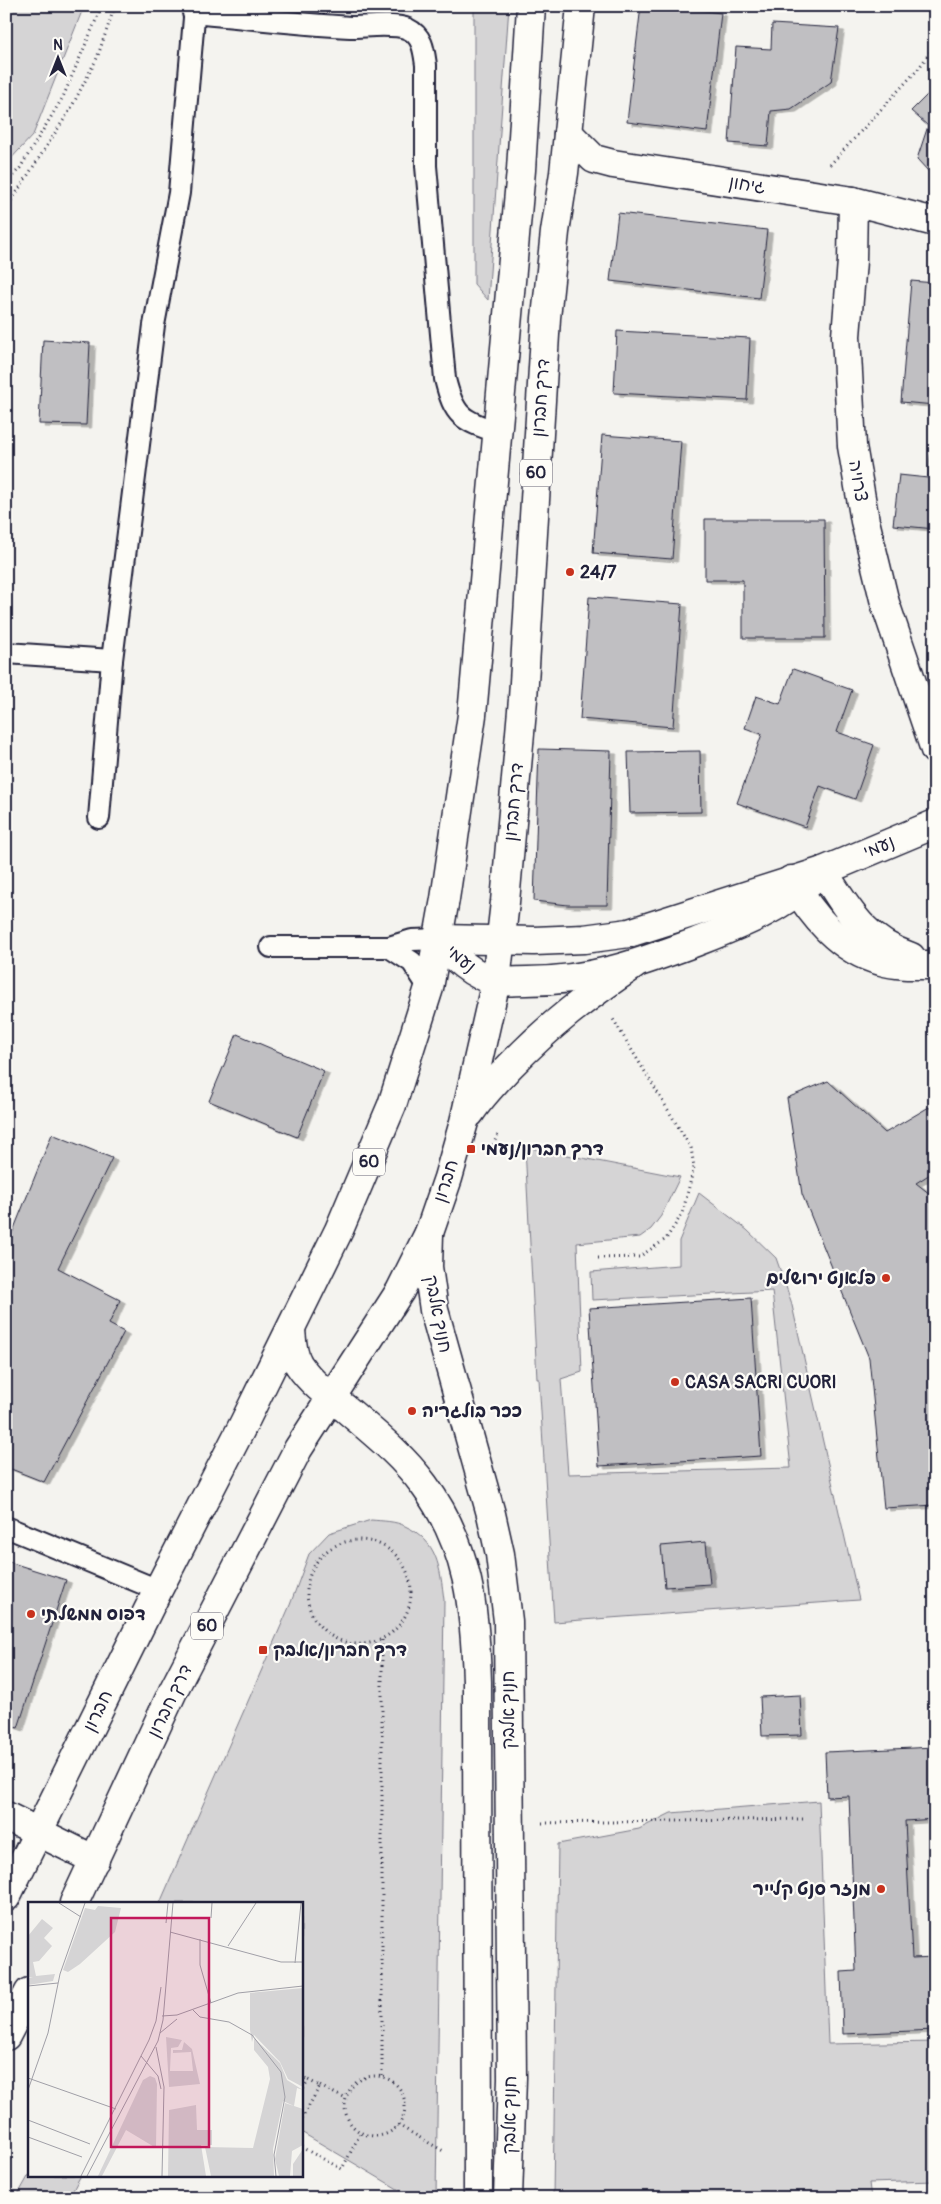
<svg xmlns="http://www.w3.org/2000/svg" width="941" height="2204" font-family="Pangolin,'Playpen Sans Hebrew',sans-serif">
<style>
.green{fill:#d5d4d5;stroke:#7c7b88}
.building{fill:#c0bfc2;stroke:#22223b;filter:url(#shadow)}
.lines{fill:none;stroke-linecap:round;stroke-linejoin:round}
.lane-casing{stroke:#22223b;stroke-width:24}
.street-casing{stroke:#22223b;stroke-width:31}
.secondary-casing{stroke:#22223b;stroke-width:31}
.highway-casing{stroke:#22223b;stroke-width:31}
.path{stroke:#22223b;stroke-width:3;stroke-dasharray:1 4;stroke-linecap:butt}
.lane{stroke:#fdfcf7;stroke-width:20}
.street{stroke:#fdfcf7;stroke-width:28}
.secondary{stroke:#fdfcf7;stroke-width:28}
.highway{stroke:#fdfcf7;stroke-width:28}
.poi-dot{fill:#c8321e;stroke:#fdfcf7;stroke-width:2}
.labels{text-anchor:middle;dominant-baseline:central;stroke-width:4.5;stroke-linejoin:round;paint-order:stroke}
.shield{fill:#fdfcf7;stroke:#646373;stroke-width:1}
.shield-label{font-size:16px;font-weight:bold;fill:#22223b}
.street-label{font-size:18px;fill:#22223b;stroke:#fdfcf7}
.poi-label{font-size:18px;font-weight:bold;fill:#22223b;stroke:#fdfcf7;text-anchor:start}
.inset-road{fill:none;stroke:#a09fa7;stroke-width:1}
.view{fill:#c2185b;fill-opacity:0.15;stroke:#c2185b;stroke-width:2.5}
.inset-edge{fill:none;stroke:#22223b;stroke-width:2.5}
</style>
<defs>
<filter id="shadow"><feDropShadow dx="5.5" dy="3" stdDeviation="0" flood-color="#0004"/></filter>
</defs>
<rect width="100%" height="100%" fill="#f4f3ef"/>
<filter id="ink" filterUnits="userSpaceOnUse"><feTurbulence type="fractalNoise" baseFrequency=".02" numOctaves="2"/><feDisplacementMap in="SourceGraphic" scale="10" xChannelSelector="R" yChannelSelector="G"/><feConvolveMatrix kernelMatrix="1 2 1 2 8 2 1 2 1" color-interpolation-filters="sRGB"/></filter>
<g filter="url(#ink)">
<g class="green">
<path d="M6,6H84L33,135L6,164Z"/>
<path d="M474,6H509L488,300L474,284Z"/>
<path d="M525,1147L680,1177L661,1216L651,1229L640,1237L577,1243L582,1372L561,1379L568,1474L791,1468L772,1291L592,1300L591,1272L679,1265V1241L699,1193L747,1230L776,1258L791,1301L859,1600L554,1622L539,1379H537Z"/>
<path d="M371,1520C382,1521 396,1521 405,1526C438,1541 440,1568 444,1600L436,2198H413L301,2132V1903H160L290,1605L309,1554L329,1533Z"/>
<path d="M819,1801L828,2044L935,2042V2181L869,2183L871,2198H553L558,1844L639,1829L671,1813Z"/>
<path d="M29,2175H81L69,2198H16Z"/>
</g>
<g class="building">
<path d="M641,6H663L721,13L707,132L627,122Z"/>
<path d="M772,24L839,28L831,82L791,109L771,111L768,146L729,143L736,47L771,49Z"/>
<path d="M935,87V171H928L917,159L928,126L911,111Z"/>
<path d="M618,213L767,230L759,298L610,281Z"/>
<path d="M911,281L935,283V405L901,402Z"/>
<path d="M617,331L750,338L747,400L614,393Z"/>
<path d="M43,340L90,343L86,425L39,424Z"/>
<path d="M602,435L681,441L672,559L593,553Z"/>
<path d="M931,446H935V529L893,525L899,475L928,478Z"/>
<path d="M705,519H824L825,638H743V580H705Z"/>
<path d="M589,597L682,604L673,727L580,719Z"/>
<path d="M793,669L852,690L837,732L874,745L855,799L820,786L805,827L737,803L762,734L745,728L756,696L780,704Z"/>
<path d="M539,749L611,751L607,905H568L534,901Z"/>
<path d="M700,751L701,812L630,813L628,752Z"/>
<path d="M237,1034L324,1071L297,1137L209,1101Z"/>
<path d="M828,1081L885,1133L929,1107L935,1116V1171L916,1183L935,1198V1505L884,1508L869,1358L802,1194L787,1098Z"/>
<path d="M52,1134L112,1158L58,1268L120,1300L109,1324L124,1332L44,1482L6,1467V1240L9,1241Z"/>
<path d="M751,1298L761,1456L599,1466L589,1308Z"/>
<path d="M706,1542L710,1584L665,1587L661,1546Z"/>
<path d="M6,1561L66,1580L18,1728L6,1724Z"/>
<path d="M800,1695L802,1735L762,1736L760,1697Z"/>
<path d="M935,1747V1819L905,1821L912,1958L935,1957V2030L843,2034L841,1972L856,1971L849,1796L827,1797L825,1752Z"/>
</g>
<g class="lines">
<defs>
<g id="lane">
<path d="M193,13C246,18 298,24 350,27C366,27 394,23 408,29C423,36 424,51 426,65V166L445,379C454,416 462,421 498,432"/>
<path d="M6,653L112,660"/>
<path d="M99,818L112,660L154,325L179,193L195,6"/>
<path d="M271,947H389L412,940L439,939"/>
<path d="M389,947L412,962L429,988"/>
<path d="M6,1527L158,1590"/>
</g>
<g id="street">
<path d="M568,133L594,159L613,164L853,201L935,222"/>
<path d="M853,201L852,261L846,336L852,446L865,521L885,603L935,750"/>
<path d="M823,871C848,910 864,941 911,957"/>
<path d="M791,880C812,915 839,950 881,961C898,966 917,965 935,965"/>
<path d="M6,1816L95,1860"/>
</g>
<g id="secondary">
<path d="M439,939L534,941L584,939L629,933L823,871L935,824"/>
<path d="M439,939C452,957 473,976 496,981C506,982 517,981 527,981C591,981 637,964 696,942C739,925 777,911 812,880"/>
<path d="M429,1233L428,1267L434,1310L491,1514L500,1554L508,1621L512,2078L508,2198"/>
<path d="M291,1329C292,1341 292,1355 299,1365C311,1383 329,1396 346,1409C374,1433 402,1455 424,1485C469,1546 475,1609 477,1682L478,2198"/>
</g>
<g id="highway">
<path d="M470,1113C481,1096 496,1081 510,1066C551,1024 586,997 634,965"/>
<path d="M6,1897L158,1590L244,1423L339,1230L392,1105L429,988L445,899L472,715L521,170L531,6"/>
<path d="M74,1903L174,1689L298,1449L400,1291L429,1233L448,1178L464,1122L496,981L505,902L523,699L546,318L555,232L564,173L581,6"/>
<path d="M6,2036L29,1992"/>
</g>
</defs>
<use href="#lane" class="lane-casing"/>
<use href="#street" class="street-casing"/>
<use href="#secondary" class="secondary-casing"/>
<use href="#highway" class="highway-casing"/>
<g class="path">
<path d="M830,165L919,68L935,45"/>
<path d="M6,183L20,168L63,97L102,6"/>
<path d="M6,209L70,110L97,58L115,6"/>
<path d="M493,1145L499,1132"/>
<path d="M598,1258L639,1257L666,1239L682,1214L685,1203L694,1167L691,1148L613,1019"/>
<circle cx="359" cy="1592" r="52"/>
<path d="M382,1640V2076"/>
<path d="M542,1823L803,1819"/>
<path d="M301,2076L308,2080"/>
<circle cx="375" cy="2106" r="30"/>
<path d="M320,2086L346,2099"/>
<path d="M301,2093L308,2080L320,2086L301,2120"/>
<path d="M398,2125L445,2152"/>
<path d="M301,2147L342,2169L361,2132"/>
</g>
<use href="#lane" class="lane"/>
<use href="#street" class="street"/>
<use href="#secondary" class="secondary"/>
<use href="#highway" class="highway"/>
</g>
</g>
<g class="poi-dot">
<circle cx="570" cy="572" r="5"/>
<rect x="466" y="1144" width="10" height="10" rx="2.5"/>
<circle cx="886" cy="1278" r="5"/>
<circle cx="675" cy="1382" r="5"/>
<circle cx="412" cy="1411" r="5"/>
<circle cx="31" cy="1614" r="5"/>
<rect x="258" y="1645" width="10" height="10" rx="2.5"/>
<circle cx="881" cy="1889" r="5"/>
</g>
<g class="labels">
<g class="shield">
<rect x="520" y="459.5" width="32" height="27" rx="4"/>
<rect x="353" y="1148.5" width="32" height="27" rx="4"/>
<rect x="191" y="1612.5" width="32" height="27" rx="4"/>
</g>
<g class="shield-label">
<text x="536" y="473">60</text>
<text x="369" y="1162">60</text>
<text x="207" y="1626">60</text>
</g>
<g class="street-label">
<text transform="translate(747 185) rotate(9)">גיחון</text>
<text transform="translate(541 398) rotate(-86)">דרך חברון</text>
<text transform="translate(858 481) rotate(80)">צרויה</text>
<text transform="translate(514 802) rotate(-85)">דרך חברון</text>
<text transform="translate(879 847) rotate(-23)">נעמי</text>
<text transform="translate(461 959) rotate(39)">נעמי</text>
<text transform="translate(446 1181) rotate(-72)">חברון</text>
<text transform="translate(438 1314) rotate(79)">חנוך אלבק</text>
<text transform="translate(170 1701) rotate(-64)">דרך חברון</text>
<text transform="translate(508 1710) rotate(-90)">חנוך אלבק</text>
<text transform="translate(98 1711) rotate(-64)">חברון</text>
<text transform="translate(510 2115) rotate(-89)">חנוך אלבק</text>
</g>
<g class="poi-label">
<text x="580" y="572">24/7</text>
<text x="481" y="1149">דרך חברון/נעמי</text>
<text x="876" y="1278" text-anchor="end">פלאנט ירושלים</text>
<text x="685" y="1382">CASA SACRI CUORI</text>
<text x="422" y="1411">ככר בולגריה</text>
<text x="41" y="1614">דפוס ממשלתי</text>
<text x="273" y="1650">דרך חברון/אלבק</text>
<text x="871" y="1889" text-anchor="end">מנזר סנט קלייר</text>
</g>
</g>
<g transform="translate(28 1902)">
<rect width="275" height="275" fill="#f4f3ef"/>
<path d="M70,4L93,6L87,30L52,62L40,70L35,68L57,6L67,8ZM14,17L25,26L16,36L24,44L11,59L5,60L8,74L27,72L25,79L0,83V76L5,75H0V34ZM275,86V185L260,177L252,160L226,133L224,140L222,128V91ZM138,135L154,138L150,145L143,146L142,169H165L163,150L145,151V148H154L156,140L164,147L172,182L141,185ZM226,136L252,161L259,178L275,188L269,186L266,204L255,199L245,247L246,274H183L177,245L225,246L242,177L240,165L226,148ZM122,174L127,176L129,182L128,246L98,228L74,274H70L115,178ZM257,201L275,207V243L264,249L262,274H251L247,257ZM168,203L169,228H184V243H173L178,274H140L141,208ZM275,247V274H265V262Z" fill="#d5d4d5"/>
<path class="inset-road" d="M31,1L53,15M183,16L184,1M138,21L140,1M142,30L253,60H275M172,37V63L183,101M200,44L228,1M267,61L273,1M0,84L30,81M165,108L172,115L201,120L224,133L253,170L257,195L246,253L248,274M134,114L149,113L210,91L275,84M132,131L149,117M128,145L136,185L134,274M113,154L130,174L133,187M0,176L88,207M0,188L20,131L32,72L57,1M0,218L62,242M0,235L54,255M53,274L121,138L128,119L133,85M59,274L130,139L135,118L145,1"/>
<path class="view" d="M83,16H181V245H83Z"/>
<rect width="275" height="275" class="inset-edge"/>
</g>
<rect width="941" height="2204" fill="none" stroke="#fdfcf7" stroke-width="25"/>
<rect x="12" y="12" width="916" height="2179" fill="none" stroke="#22223b" stroke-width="2" filter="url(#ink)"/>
<g transform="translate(58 58)" stroke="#fdfcf7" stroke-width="4" paint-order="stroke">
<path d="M0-4L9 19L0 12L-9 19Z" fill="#22223b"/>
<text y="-8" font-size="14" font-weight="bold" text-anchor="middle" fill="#22223b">N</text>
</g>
</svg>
